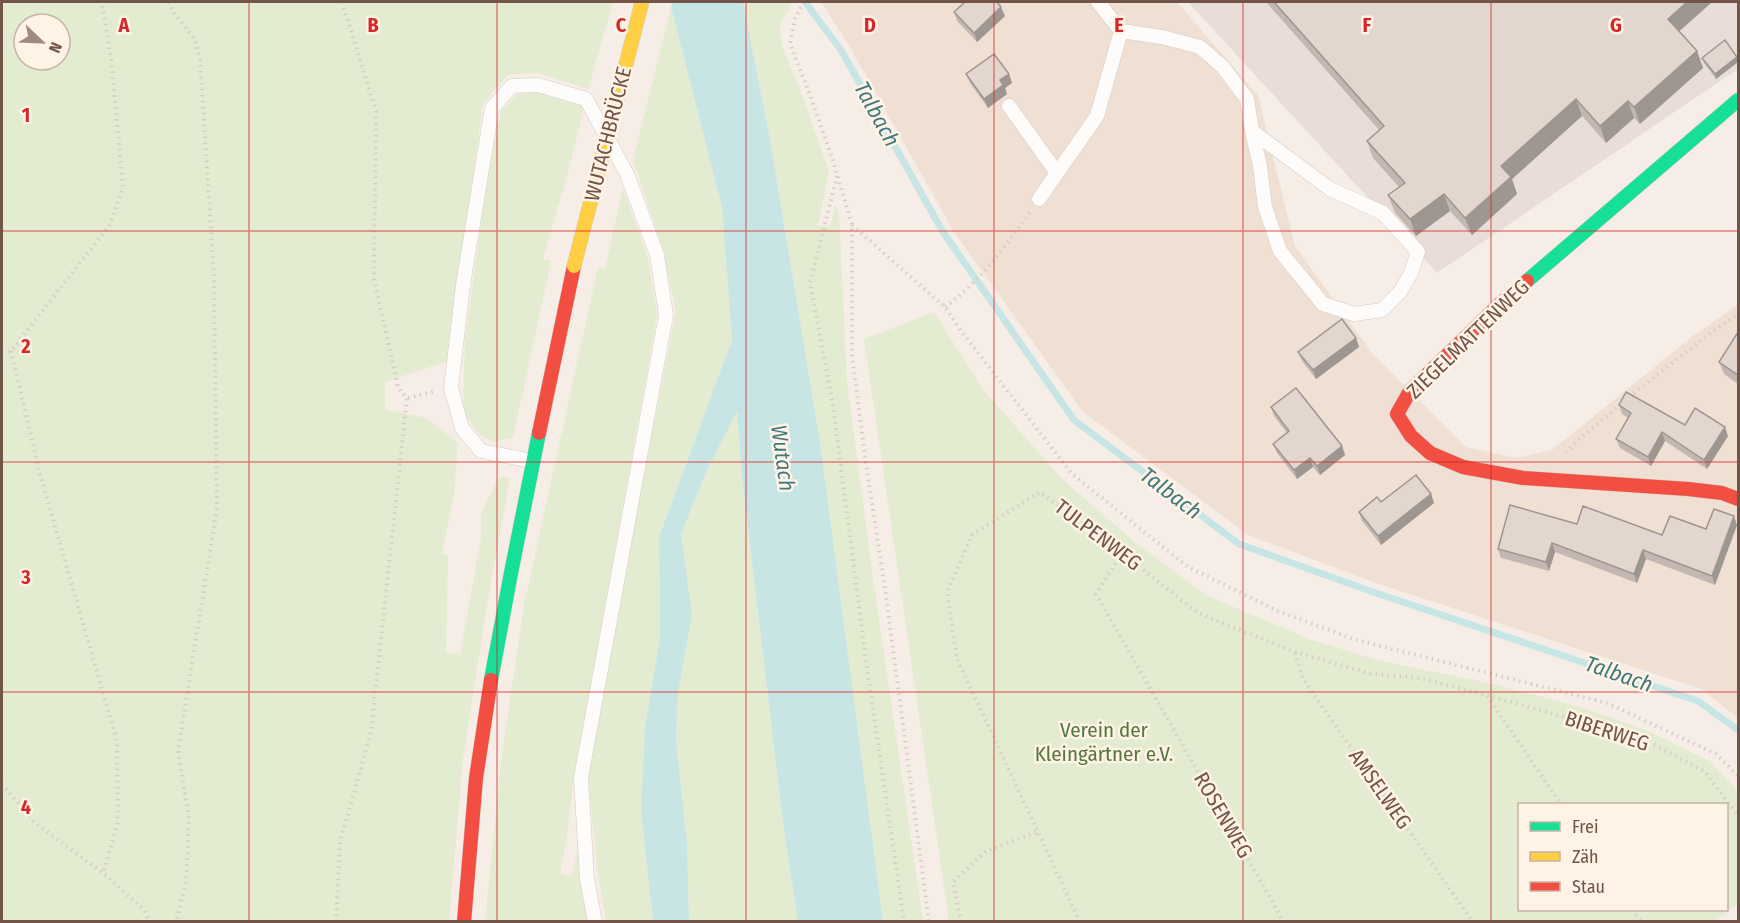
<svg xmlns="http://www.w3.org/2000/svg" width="1740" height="923" font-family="'Fira Sans Condensed',sans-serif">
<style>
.residential{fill:#efe0d3}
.industrial{fill:#e8ded7}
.green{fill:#e3ebd1;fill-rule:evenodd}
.water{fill:#c8e5e5}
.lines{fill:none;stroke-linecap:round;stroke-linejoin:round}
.stream{stroke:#c8e5e5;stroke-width:7}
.lane-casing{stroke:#d7cbc4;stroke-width:15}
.fast-casing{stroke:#d6cbc3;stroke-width:15}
.jam-casing{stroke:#d6cbc3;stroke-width:15}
.path{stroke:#d7cdc8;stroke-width:4;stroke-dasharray:1.5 4.5;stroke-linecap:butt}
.lane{stroke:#fefcfb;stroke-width:14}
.fast{stroke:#16e098;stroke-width:14}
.jam{stroke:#f24e42;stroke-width:14}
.slow-bridge-casing{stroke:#d5c9c4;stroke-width:15;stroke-linecap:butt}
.slow-bridge{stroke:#ffcf43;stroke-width:14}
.wall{fill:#c2b8b1}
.shaded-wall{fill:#9e9690}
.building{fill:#e2d6ce;stroke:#9e9690;stroke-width:1.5}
.grid{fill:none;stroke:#d62828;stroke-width:1.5;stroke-opacity:0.55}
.labels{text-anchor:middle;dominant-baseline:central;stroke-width:5;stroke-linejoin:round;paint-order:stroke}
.street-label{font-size:21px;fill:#725448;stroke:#fff3e6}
.park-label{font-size:21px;fill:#547841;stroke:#fff3e6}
.water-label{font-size:22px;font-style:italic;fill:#3f797f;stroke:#fff3e6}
.grid-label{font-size:20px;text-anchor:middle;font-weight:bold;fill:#d62828;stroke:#fff3e6;stroke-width:5;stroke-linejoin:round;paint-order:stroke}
</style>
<rect width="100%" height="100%" fill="#f6eee6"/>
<path class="residential" d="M821,2H1177L1258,95L1295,246L1373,354L1466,447L1516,458L1552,450L1694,335L1738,305V718L1701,689L1376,583L1248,535L1083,412L954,232L848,44Z"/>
<path class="industrial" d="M1188,2H1738V69L1437,273Z"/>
<g class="green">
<path d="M2,2H613L588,89L538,73L509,74L483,103L448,361L385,382V409L426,418L458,443L454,495L442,554L448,556L446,653L460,655L481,538V514L499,477L510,478L487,605L463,758L449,921L2,922ZM24,24H60V60H24Z"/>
<path d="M743,2H793L780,24L782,45L802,95L829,171L818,225L830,227L835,205L839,212L847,382L873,578L923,921H883L820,442L770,139Z"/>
<path d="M671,7L722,207L732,340L659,537L660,638L645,727L641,809L653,921H606L599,881L588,779L626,567L676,312L664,253L633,160Z"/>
<path d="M536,92L560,95L584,107L564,187L543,259L551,261L513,438L492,442L480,435L463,412L465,340L488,175L501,111L518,94Z"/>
<path d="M623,188L648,259L657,316L573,782L567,837L560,873L572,876L578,848L582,882L590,921L485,922L501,761L524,605L598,267L605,269Z"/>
<path d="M934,312L982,388L1062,479L1138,545L1208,596L1309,639L1377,660L1489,683L1577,706L1646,730L1711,762L1738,791V904L1713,922L949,921L864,339ZM1520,804H1726V910H1520Z"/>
<path d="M737,410L742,478L784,831L798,921H689L687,843L676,741L681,534L707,470Z"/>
</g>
<path class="water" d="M673,2H743L770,139L820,442L883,921H798L784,831L742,478L737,411L707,470L681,534L692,615L678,691L676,740L687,843L689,921H653L641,810L645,727L660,638L659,537L732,340L722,207L671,7Z"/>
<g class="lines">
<path class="stream" d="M805,2L841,50L943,232L1074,420L1239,544L1373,592L1698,701L1738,730"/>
<defs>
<g id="lane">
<path d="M1121,31L1162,37L1200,47L1223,67L1247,99L1252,131L1260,166L1265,207L1280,251L1323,304L1354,314L1382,310L1400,292L1411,273L1418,252L1383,213L1330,189L1252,131"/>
<path d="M1009,106L1057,173"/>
<path d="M1039,199L1097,116L1121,31L1098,2"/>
<path d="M532,461L481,451L462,428L451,388L463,285L492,108L512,86L538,85L586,99L627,174L657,255L666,315L581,778L587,879L595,922"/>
</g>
<g id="fast">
<path d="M1527,281L1738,100"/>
<path d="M491,680L511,573L539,433"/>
</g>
<g id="jam">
<path d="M1527,281L1501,303L1410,391L1397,414L1411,436L1430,453L1463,467L1523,478L1688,489L1722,493L1738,499"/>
<path d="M539,433L574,266"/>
<path d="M464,922L476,778L491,680"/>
</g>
</defs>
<use href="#lane" class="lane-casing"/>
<use href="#fast" class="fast-casing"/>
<use href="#jam" class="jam-casing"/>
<g class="path">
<path d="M169,2L174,13L195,39L200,59L214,277L217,508L178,751L189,819L186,882L176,922"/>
<path d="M342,2L376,111L374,279L398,387L407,398L436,391"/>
<path d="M804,2L795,18L790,44L807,87L833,160L852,225V356L867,471L884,581L929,922"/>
<path d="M837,176L810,283L833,405L865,653L904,922"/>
<path d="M852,225L945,307L961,331L1072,474L1188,567L1278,611L1353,639L1607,703L1716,754L1738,776"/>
<path d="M945,307C980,281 1005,247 1030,212"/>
<path d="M11,351L40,474L117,741L118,822L103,873"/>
<path d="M2,352L11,351L109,226L123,188L111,58L102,2"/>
<path d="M1629,397L1712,332L1738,314"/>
<path d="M1566,453L1578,440L1621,404"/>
<path d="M1122,553L1096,594L1284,922"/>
<path d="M1295,653L1303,679L1473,922"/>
<path d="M1487,696L1561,804"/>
<path d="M2,784L35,823L103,873L144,910L150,922"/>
<path d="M1632,910L1641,922"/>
<path d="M336,922L340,842L371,732L407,398"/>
<path d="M961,922L953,882L986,851L1037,832"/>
<path d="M1080,922L957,659L947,593L972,535L1040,492L1122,553L1198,613L1295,652L1371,674L1419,678L1486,695L1644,739L1705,772L1738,816"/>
</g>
<use href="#lane" class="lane"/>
<use href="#fast" class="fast"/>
<use href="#jam" class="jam"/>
<defs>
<path id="slow-bridge" d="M574,266L642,2"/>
</defs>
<use href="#slow-bridge" class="slow-bridge-casing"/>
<use href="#slow-bridge" class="slow-bridge"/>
</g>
<g class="wall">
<path d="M1266,2H1712L1679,31L1697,51L1703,68L1640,124L1634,118L1606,143L1582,116L1512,179L1517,194L1472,235L1450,211L1416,236L1395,213L1388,195L1399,187L1373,158L1367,141L1379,130Z"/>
<path d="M954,12L1005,16L977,42L957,21Z"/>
<path d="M1702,58L1738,60V62L1716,79L1704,63Z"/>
<path d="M966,74H1009L1012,83L1005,88L1007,94L988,108L970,83Z"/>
<path d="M1738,332V384L1724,374L1719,362Z"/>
<path d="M1356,338L1359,347L1316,379L1302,361L1298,352Z"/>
<path d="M1619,405L1685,425L1728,436L1707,469L1665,441L1651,466L1620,448L1616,439L1628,418L1622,414Z"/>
<path d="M1271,407L1342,446L1345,455L1320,475L1313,467L1297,479L1277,453L1273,444L1287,433L1274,416Z"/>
<path d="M1431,494L1434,503L1381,545L1362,521L1359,512L1381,502Z"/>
<path d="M1577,524L1662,535L1737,525L1715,585L1646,559L1637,583L1555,552L1549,571L1501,558L1498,549Z"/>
</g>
<g class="shaded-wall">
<path d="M1687,2H1712L1674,36L1668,19Z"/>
<path d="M1001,7L1005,16L977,42L974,33Z"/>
<path d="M1697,51L1703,68L1640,124L1634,107Z"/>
<path d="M1737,57L1738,62L1716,79L1715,74Z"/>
<path d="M1009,74L1012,83L1005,88L1007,94L988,108L984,99L1000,80Z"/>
<path d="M1576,99L1582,116L1512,179L1517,194L1472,235L1465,218L1501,166Z"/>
<path d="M1628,101L1634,118L1606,143L1600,126Z"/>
<path d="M1444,194L1450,211L1416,236L1410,219Z"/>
<path d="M1356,338L1359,347L1316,379L1313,370Z"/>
<path d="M1725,427L1728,436L1707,469L1704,460Z"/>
<path d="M1662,432L1665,441L1651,466L1648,457Z"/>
<path d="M1342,446L1345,455L1320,475L1317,466Z"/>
<path d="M1310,458L1313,467L1297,479L1294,470Z"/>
<path d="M1431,494L1434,503L1381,545L1378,536Z"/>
<path d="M1734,516L1737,525L1715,585L1712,576Z"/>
<path d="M1552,543L1555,552L1549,571L1546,562Z"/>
<path d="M1643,550L1646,559L1637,583L1634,574Z"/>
</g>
<g class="building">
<path d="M965,2H997L1001,7L974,33L954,12Z"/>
<path d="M1274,2H1687L1668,19L1697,51L1634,107L1628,101L1600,126L1576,99L1501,166L1511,177L1465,218L1444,194L1410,219L1388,195L1405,183L1367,141L1384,126Z"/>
<path d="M1725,40L1737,57L1715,74L1702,58Z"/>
<path d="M994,54L1009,74L1000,80L1003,85L984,99L966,74Z"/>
<path d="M1342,319L1356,338L1313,370L1298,352Z"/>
<path d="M1738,332V375L1719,362Z"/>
<path d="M1296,388L1342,446L1317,466L1310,458L1294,470L1273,444L1289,431L1271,407Z"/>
<path d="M1626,392L1685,425L1695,408L1725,427L1704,460L1662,432L1648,457L1616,439L1631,413L1619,405Z"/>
<path d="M1416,475L1431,494L1378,536L1359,512L1377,497L1381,502Z"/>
<path d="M1510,505L1577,524L1583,506L1662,535L1670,516L1706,529L1714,509L1734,516L1712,576L1643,550L1634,574L1552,543L1546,562L1498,549Z"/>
</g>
<path class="grid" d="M249,2V922M497,2V922M746,2V922M994,2V922M1243,2V922M1491,2V922M2,231H1738M2,462H1738M2,692H1738"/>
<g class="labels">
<g class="street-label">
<text transform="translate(608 134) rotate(-76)">WUTACHBRÜCKE</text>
<text transform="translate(1468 339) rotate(-44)">ZIEGELMATTENWEG</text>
<text transform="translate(1098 535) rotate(37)">TULPENWEG</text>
<text transform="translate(1607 731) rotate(18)">BIBERWEG</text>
<text transform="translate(1380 789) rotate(55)">AMSELWEG</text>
<text transform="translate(1223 815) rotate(60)">ROSENWEG</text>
</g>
<g class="park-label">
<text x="1104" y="730">Verein der<tspan x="1104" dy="24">Kleingärtner e.V.</tspan></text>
</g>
<g class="water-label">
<text transform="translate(877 114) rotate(61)">Talbach</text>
<text transform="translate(783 458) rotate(82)">Wutach</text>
<text transform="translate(1171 493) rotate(37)">Talbach</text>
<text transform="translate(1619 674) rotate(19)">Talbach</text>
</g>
</g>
<g class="grid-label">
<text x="124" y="32">A</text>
<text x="373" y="32">B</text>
<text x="621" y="32">C</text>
<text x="870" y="32">D</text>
<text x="1119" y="32">E</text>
<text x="1367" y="32">F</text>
<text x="1616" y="32">G</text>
<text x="26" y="122">1</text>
<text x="26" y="353">2</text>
<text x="26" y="584">3</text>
<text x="26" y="814">4</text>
</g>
<rect width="1740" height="923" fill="none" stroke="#725448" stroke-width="6"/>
<rect x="1518" y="803" width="210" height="108" fill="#fff3e6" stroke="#c7b3a7" stroke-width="1.5"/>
<rect x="1530" y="822" width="30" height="9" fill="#16e098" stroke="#c7b3a7" stroke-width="1.5"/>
<text x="1572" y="833" font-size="18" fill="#725448">Frei</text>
<rect x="1530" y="852" width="30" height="9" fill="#ffcf43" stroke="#c7b3a7" stroke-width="1.5"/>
<text x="1572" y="863" font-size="18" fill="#725448">Zäh</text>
<rect x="1530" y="882" width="30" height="9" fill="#f24e42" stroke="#c7b3a7" stroke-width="1.5"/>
<text x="1572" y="893" font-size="18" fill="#725448">Stau</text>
<g transform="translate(42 42) rotate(113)"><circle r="28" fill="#fff3e6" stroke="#c7b3a7" stroke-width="1.5"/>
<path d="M0-4.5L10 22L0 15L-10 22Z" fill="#a08a7f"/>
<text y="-9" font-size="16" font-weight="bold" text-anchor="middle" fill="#725448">N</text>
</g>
</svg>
